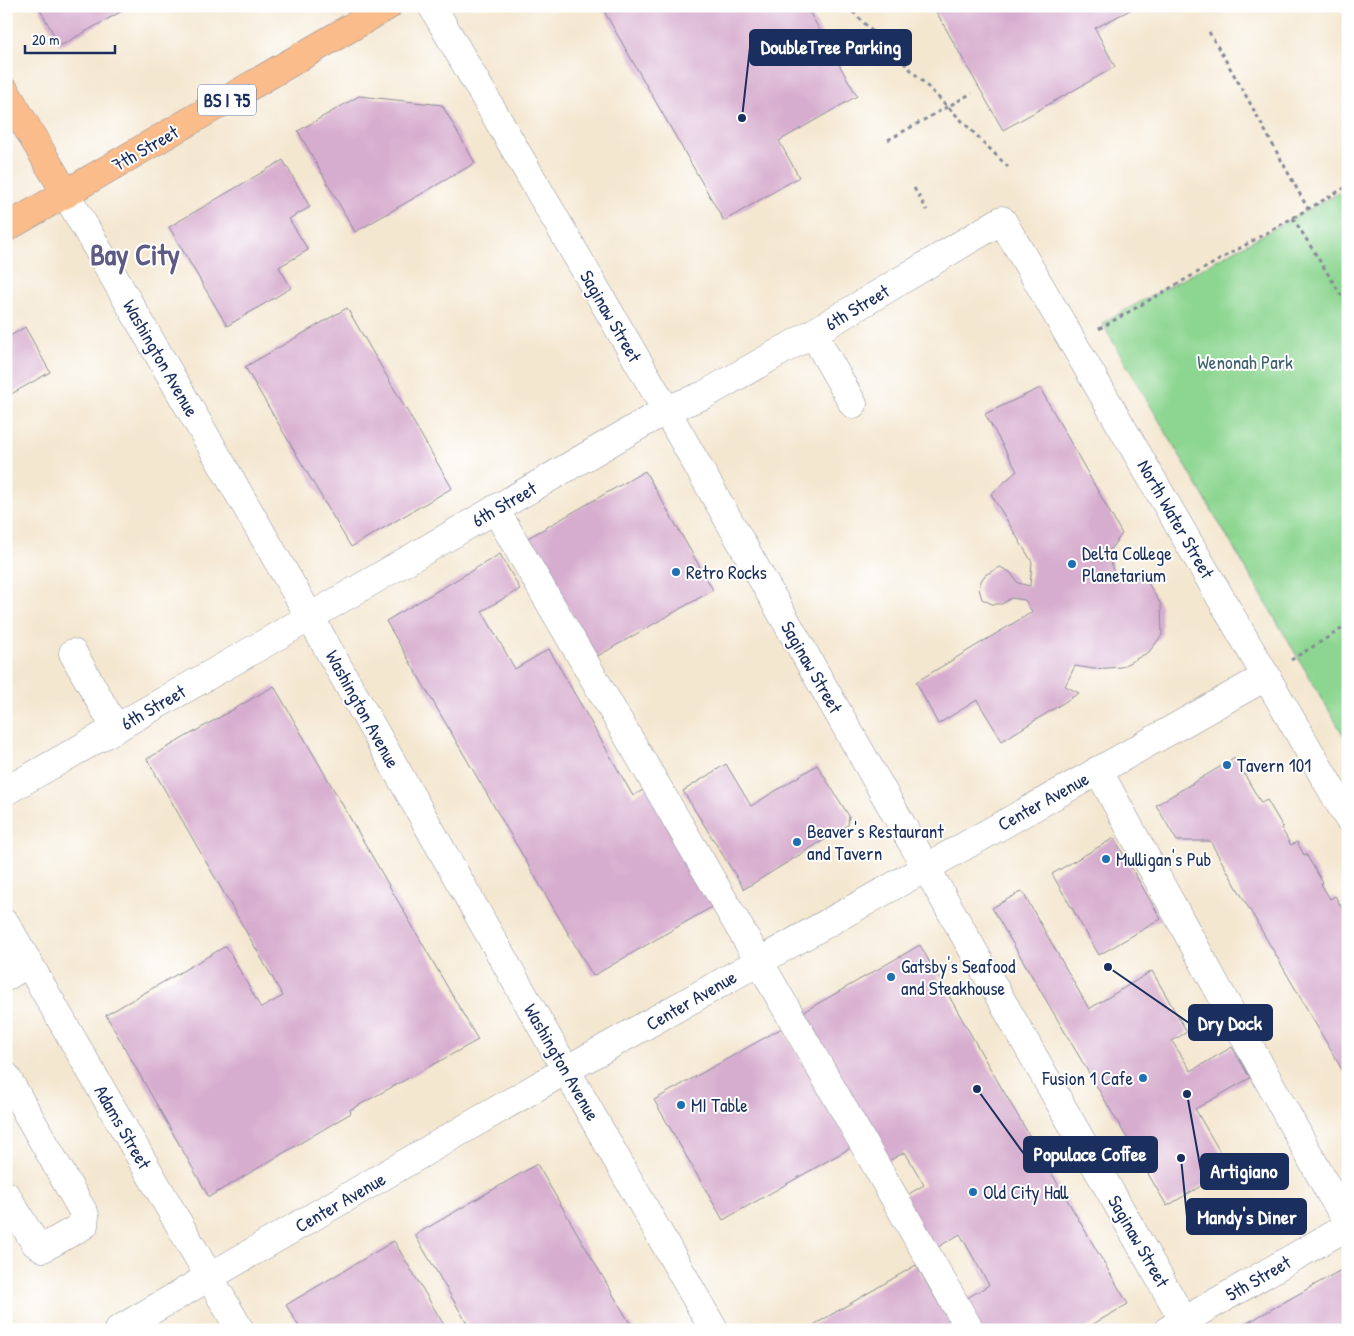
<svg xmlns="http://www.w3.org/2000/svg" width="1354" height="1336" font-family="'Patrick Hand',sans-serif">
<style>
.green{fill:#8dd691;stroke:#548278}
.building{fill:#d7adcf}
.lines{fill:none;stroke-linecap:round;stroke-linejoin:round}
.minor-casing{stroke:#888b97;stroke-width:29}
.major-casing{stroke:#888b97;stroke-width:29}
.highway-casing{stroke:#888b97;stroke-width:29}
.path{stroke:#888b97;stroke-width:3;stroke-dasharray:4 4;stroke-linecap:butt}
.minor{stroke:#fff;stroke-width:28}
.major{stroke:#fabc8b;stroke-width:28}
.highway{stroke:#fabc8b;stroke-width:28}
.poi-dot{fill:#1f6fb2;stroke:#fff;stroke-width:2}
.labels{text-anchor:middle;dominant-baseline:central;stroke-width:4;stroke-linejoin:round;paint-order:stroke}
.shield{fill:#fff;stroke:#5f6d8e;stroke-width:1}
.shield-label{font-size:18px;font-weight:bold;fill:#1b2f5e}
.street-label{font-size:19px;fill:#1b2f5e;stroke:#fff}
.park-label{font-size:19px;fill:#3d616d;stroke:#fff}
.poi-label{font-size:19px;fill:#1b2f5e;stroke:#fff;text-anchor:start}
.town-label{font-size:29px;font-weight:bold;fill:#5d5b86;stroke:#fff}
.leader{fill:none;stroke:#1b2f5e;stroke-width:2}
.callout-dot{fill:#1b2f5e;stroke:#fff;stroke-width:2}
.callout{fill:#1b2f5e;stroke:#1b2f5e;stroke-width:2}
.callout-label{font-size:20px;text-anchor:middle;font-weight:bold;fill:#fff}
</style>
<rect width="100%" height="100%" fill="#fff"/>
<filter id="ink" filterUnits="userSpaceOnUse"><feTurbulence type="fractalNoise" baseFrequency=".02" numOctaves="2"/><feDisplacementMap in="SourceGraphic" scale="10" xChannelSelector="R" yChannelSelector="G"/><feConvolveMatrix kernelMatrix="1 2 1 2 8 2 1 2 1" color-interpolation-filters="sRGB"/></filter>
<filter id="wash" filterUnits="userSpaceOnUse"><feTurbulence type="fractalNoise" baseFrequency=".0096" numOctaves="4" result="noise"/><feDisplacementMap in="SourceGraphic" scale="20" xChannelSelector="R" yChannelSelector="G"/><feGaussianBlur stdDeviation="1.12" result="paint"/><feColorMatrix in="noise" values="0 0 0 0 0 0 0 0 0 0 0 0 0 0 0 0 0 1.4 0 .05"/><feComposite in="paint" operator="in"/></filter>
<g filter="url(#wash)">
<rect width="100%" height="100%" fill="#f4e7d0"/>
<path class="green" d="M1348,188V743L1102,323Z"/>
<g id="blocks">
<g class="building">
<path d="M38,6H131L60,46Z"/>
<path d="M601,6H806L857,96L779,141L799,177L724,221Z"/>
<path d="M933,6H1138L1095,28L1115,67L1003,130Z"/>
<path d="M1201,6H1218L1205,13Z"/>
<path d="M359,96L442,105L475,163L355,232L298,131Z"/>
<path d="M283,160L310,207L289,219L308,250L279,267L291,288L227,326L169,227Z"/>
<path d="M347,308L452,488L351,547L245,367Z"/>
<path d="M25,327L50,372L6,397V330L10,336Z"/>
<path d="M1040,388L1122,534L1108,552L1114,573H1130L1148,583L1161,605L1162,635L1149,652L1121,667L1094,669L1075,666L1065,686L1079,693L1002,741L977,700L938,724L916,682L1032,612L1025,600L1011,598L1002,604H992L982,599L979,589L981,581L985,575L1000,567L1010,572L1018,583L1030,586L1032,562L991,494L1017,471L985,414Z"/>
<path d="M645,471L713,590L596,657L528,538Z"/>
<path d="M500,554L520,589L482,611L515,669L549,649L633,796L653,784L722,901L593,976L386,621Z"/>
<path d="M274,686L478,1040L350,1110L351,1113L209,1197L106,1015L226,946L261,1008L283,996L147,759Z"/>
<path d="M1235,758L1261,803L1267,800L1283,827L1281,828L1291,845L1297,842L1304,855L1306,854L1323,883L1321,884L1330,899L1335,896L1343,910L1344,909L1348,915V1080L1210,841H1177L1156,805Z"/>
<path d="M726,764L751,806L817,765L849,816L848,825L744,889L683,791Z"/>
<path d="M1114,838L1161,919L1099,955L1052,874Z"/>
<path d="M1022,891L1089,1009L1152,971L1187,1032L1172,1041L1191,1071L1232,1047L1250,1078L1195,1109L1230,1169L1167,1206L992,908Z"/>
<path d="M920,945L987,1063L1128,1304L1083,1330H981L964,1300L989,1285L960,1234L933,1250L902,1198L924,1185L905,1152L883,1164L798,1015Z"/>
<path d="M782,1028L852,1147L723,1220L654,1100Z"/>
<path d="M537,1164L625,1315L634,1330H471L415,1235Z"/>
<path d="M394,1241L447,1330H301L286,1305Z"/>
<path d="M916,1265L954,1330H805Z"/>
<path d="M1348,1266V1330H1241L1242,1326Z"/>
</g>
</g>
</g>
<g filter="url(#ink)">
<use href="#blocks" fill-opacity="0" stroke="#888b97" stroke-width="1"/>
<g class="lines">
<defs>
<g id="minor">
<path d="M432,6L666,410L1189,1330"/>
<path d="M66,194L310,617L566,1070L714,1330"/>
<path d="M813,333L853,404"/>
<path d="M495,509L759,961L970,1330"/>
<path d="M73,653L116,729"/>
<path d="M1098,770L1330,1193L1348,1222"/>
<path d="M6,791L260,646L666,410L704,395L813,333L1002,220L1348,818"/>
<path d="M6,924L240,1330"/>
<path d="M6,977L28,963"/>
<path d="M6,1076L85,1215L84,1225L43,1248L35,1243L6,1195"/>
<path d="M118,1330L566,1070L1267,676"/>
<path d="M1168,1330L1348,1226"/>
</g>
<path id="major" d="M6,92L66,194"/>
<path id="highway" d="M6,228L388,6"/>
</defs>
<use href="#minor" class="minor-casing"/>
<use href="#major" class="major-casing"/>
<use href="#highway" class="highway-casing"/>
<g class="path">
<path d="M847,6L1008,167"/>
<path d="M1209,32L1240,85L1308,209"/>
<path d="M888,140L972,93"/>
<path d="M914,188L927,210"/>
<path d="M1293,218L1348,306"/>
<path d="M1099,329L1348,186"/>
<path d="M1291,660L1348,625"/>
</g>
<use href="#minor" class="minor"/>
<use href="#major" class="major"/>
<use href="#highway" class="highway"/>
</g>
</g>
<g class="poi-dot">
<circle cx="1072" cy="564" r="5"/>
<circle cx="676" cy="572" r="5"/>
<circle cx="1227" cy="765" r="5"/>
<circle cx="797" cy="842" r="5"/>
<circle cx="1106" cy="859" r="5"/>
<circle cx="891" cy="977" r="5"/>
<circle cx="1143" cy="1078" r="5"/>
<circle cx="681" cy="1105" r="5"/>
<circle cx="973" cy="1192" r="5"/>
</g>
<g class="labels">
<rect class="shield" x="198" y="84.5" width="58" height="31" rx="4"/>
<g class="shield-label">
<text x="227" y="100">BS I 75</text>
</g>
<g class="street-label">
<text transform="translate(145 148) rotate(-30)">7th Street</text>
<text transform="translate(857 307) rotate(-31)">6th Street</text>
<text transform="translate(611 316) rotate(60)">Saginaw Street</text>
<text transform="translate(161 358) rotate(60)">Washington Avenue</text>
<text transform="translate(504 504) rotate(-30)">6th Street</text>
<text transform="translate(1176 519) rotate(60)">North Water Street</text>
<text transform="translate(812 667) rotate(60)">Saginaw Street</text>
<text transform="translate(153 707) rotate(-30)">6th Street</text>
<text transform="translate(363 709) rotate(61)">Washington Avenue</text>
<text transform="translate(1043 801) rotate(-29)">Center Avenue</text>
<text transform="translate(691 1000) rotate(-30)">Center Avenue</text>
<text transform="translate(562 1062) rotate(60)">Washington Avenue</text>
<text transform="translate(123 1127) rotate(60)">Adams Street</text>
<text transform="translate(340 1202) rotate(-30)">Center Avenue</text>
<text transform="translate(1139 1241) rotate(60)">Saginaw Street</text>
<text transform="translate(1258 1278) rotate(-30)">5th Street</text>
</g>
<g class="park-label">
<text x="1245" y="362">Wenonah Park</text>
</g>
<g class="poi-label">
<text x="1082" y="553">Delta College<tspan x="1082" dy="22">Planetarium</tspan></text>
<text x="686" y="572">Retro Rocks</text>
<text x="1237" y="765">Tavern 101</text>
<text x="807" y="831">Beaver's Restaurant<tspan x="807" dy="22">and Tavern</tspan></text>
<text x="1116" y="859">Mulligan's Pub</text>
<text x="901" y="966">Gatsby's Seafood<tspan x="901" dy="22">and Steakhouse</tspan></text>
<text x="1133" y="1078" text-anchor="end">Fusion 1 Cafe</text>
<text x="691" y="1105">MI Table</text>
<text x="983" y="1192">Old City Hall</text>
</g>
<g class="town-label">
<text x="135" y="254">Bay City</text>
</g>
</g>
<path class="leader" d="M742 118L750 47M1108 967L1189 1023M977 1089L1024 1154M1187 1094L1201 1171M1181 1158L1187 1217"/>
<g class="callout-dot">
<circle cx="742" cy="118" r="5"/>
<circle cx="1108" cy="967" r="5"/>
<circle cx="977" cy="1089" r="5"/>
<circle cx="1187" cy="1094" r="5"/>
<circle cx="1181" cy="1158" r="5"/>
</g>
<g class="callout">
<rect x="750" y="30" width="161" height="35" rx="5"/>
<rect x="1189" y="1005" width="83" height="35" rx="5"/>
<rect x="1024" y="1137" width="133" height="35" rx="5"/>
<rect x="1201" y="1154" width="87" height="35" rx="5"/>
<rect x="1187" y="1199" width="119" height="35" rx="5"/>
</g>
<g class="callout-label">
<text x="831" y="54">DoubleTree Parking</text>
<text x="1230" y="1030">Dry Dock</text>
<text x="1090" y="1161">Populace Coffee</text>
<text x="1244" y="1178">Artigiano</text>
<text x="1247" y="1224">Mandy's Diner</text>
</g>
<rect width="1354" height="1336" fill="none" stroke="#fff" stroke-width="25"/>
<path d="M25 45v8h90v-8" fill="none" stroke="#1b2f5e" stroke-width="2.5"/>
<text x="32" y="45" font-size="15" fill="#1b2f5e" stroke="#ffffff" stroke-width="4" paint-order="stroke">20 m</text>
</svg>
